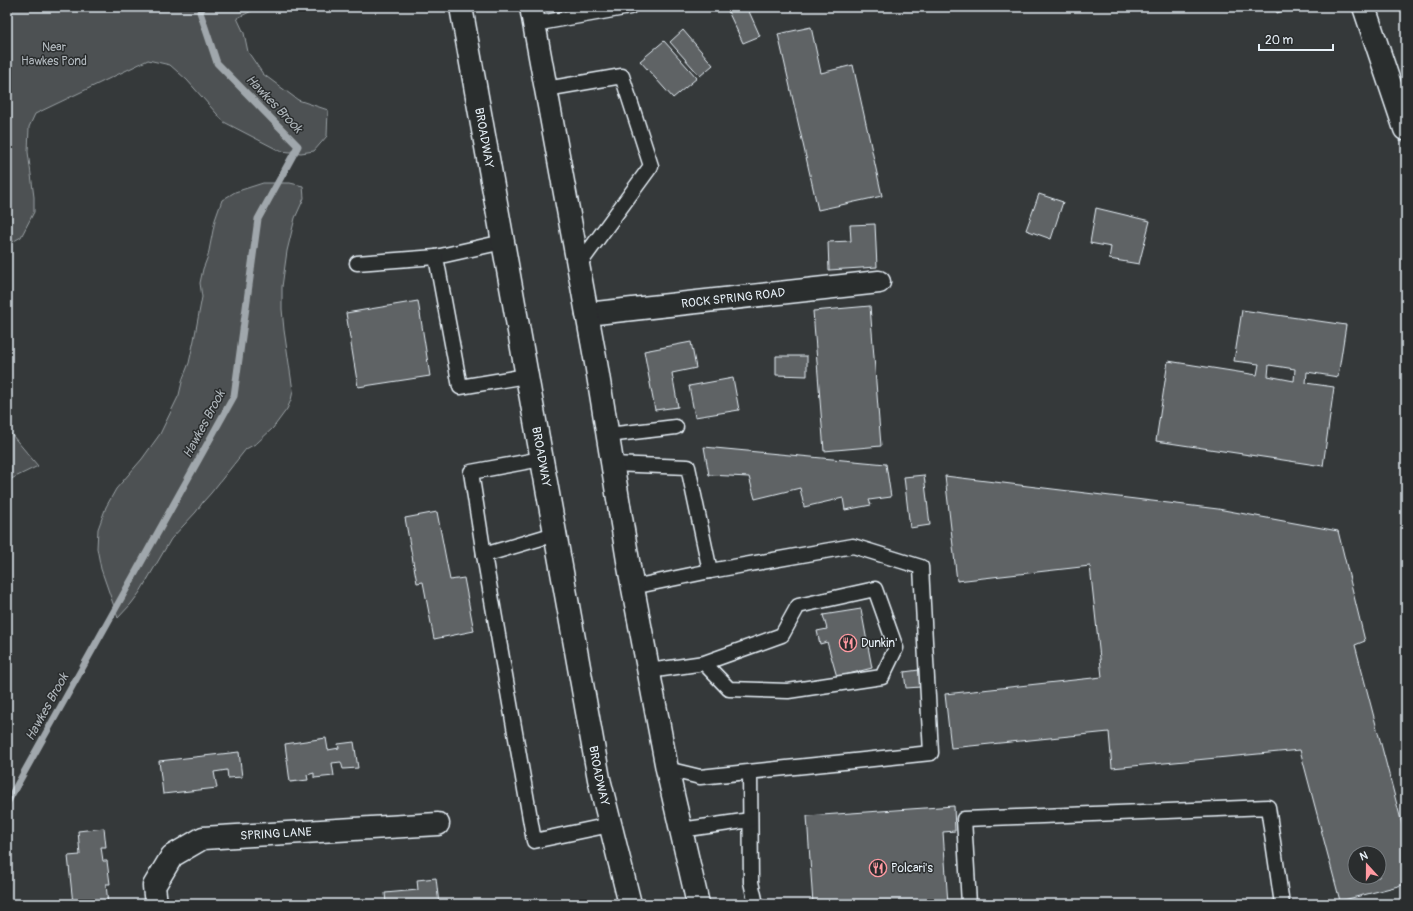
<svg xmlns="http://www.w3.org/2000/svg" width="1413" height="911" font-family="Pangolin,sans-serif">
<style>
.green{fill:#4d5152;stroke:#9aa1a5}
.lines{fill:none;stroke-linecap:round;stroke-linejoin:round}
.stream{stroke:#a0a7ac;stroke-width:7}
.building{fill:#5f6365;stroke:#e8f1f8;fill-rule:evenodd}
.service-casing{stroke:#e8f1f8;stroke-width:17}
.minor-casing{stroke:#e8f1f8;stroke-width:25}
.trunk-casing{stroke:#e8f1f8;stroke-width:25}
.service{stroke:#2a2d2e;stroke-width:14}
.minor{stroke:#2a2d2e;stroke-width:22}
.trunk{stroke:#2a2d2e;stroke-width:22}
.labels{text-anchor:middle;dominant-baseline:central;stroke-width:3;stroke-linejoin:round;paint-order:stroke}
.park-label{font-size:12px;fill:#b2b9be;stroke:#2a2d2e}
.street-label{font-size:12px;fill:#e8f1f8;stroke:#2a2d2e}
.poi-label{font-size:12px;fill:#e8f1f8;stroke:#2a2d2e;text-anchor:start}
.water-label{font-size:13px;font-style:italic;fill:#acb3b8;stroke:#2a2d2e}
</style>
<rect width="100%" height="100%" fill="#35393a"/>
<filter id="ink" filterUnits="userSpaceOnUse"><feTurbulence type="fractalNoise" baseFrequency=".025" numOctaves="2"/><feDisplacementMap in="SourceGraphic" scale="8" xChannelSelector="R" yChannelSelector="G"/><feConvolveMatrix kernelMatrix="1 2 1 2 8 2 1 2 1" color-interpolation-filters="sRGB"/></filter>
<g filter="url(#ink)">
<g class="green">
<path d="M7,7H260L237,18L244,33L248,52L263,74L298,100L328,110L327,136L314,151L301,153L280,151L224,122L187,80L170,65L148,60L35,114L29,127L28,152L34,197V212L21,237L7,245Z"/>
<path d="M263,183H290L303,186L304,198L295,218L287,251L282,287V309L284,330L293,391L291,400L287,409L273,428L257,443L246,449L211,493L203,502L196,512L171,539L140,592L131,604L118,618L101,569L97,548L98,529L106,507L116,489L142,459L160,434L179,395L183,378L189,363L194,340L202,297L200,283L203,269L208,256L215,220L222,200L235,192Z"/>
<path d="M7,429L38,466L7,481Z"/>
</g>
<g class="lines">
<path class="stream" d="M7,803L234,396L258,219L298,146L217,63L200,12L203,7"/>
</g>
<g class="building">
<path d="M726,7H747L760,36L743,43Z"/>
<path d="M1275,7H1295L1277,13Z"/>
<path d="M811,27L821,73L853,65L882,196L818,210L778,34Z"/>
<path d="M683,30L713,65L700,76L670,42Z"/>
<path d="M664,41L697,78L673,98L640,61Z"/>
<path d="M1039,194L1063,202L1051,239L1026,230Z"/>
<path d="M1096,208L1150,221L1139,264L1109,259L1111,247L1090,243Z"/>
<path d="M875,224L877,267L829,270L828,242L851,241L850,225Z"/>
<path d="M418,301L430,376L358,387L346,313Z"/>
<path d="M870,306L881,446L824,451L813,311Z"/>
<path d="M1242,310L1346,325L1338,377L1307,372L1306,383L1334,387L1323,466L1156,441L1168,361L1257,375L1259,364L1234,361ZM1269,365L1295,369L1294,381L1268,376Z"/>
<path d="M691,342L696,368L672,373L678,407L655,410L644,351Z"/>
<path d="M776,356H807V376L776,375Z"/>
<path d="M733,378L739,410L695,417L689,386Z"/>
<path d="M704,447L886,464L891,497L869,500L871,505L845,510L843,498L804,507L800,488L755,499L749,477L709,475Z"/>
<path d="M924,475L930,525L910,528L904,477Z"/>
<path d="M945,476L1218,509L1338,531L1365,641L1355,645L1406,839V884L1340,901L1300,750L1112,768L1109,732L951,748L945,694L1102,677L1090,566L957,581ZM1355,853H1379V877H1355Z"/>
<path d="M437,512L450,580L464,578L474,631L434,639L423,582L417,583L405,518Z"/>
<path d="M861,609L872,668L837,677L827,642L820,644L817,631L827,629L823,615Z"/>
<path d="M919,670L921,687L906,688L904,672Z"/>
<path d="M326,738L328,750L339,748L338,744L354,742L358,768L343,769L341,762L332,763L334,776L314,778V773L307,775L308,780L290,782L285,744Z"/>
<path d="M239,752L242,777L228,778L227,770L214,772L217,788L163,794L159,761Z"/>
<path d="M954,806L955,831L943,832L948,904H813L807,816Z"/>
<path d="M104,828L106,847H101L103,861H107L110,884H106L108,904H73L68,856L80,855L78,831Z"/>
<path d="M436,878L439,904H372L386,903L385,893L418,890L417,880Z"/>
</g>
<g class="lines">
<defs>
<g id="service">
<path d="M534,24L630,7"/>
<path d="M546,89L622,76L651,166L578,266"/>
<path d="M503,242L436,257L460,387L526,376"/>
<path d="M357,263L436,257"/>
<path d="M608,435L676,427"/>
<path d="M612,464L688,467L710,571"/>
<path d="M555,534L484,555L534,841L610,825"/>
<path d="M484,555L471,472L541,459"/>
<path d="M633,587L710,571L853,546L921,567L931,753L700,777L667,769"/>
<path d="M649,671L704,663L782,635L798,606L875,589L896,648L882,677L788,691L729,689L704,663"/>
<path d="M750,772L751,882L756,904"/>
<path d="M681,830L750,820"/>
<path d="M969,904L964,819L1268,807L1282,904"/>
</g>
<g id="minor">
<path d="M1364,7L1405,129"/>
<path id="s1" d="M587,314L879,282"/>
<path id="s2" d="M156,904L154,886L172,856L203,838L438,824"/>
</g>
<g id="trunk">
<path id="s3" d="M461,7L599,779L630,904"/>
<path d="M531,7L596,363L629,567L667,769L698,904"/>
</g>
</defs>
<use href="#service" class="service-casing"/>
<use href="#minor" class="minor-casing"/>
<use href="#trunk" class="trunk-casing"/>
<use href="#service" class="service"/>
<use href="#minor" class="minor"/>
<use href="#trunk" class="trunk"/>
</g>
</g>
<defs>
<symbol id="restaurant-ring" viewBox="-11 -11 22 22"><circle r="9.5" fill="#2a2d2e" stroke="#ff9aa2" stroke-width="1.5"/><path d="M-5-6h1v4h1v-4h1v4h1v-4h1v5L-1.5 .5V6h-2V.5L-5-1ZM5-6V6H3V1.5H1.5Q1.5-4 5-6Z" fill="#ff9aa2"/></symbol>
</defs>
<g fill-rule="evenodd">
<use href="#restaurant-ring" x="838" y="633" width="20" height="20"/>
<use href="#restaurant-ring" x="868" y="858" width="20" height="20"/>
</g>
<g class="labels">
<g class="park-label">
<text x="54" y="47">Near<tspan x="54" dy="14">Hawkes Pond</tspan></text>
</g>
<g class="street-label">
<text stroke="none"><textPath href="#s3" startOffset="133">BROADWAY</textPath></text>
<text stroke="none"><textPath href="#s1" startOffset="147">ROCK SPRING ROAD</textPath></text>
<text stroke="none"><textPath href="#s3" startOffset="457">BROADWAY</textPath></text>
<text stroke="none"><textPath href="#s3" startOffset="781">BROADWAY</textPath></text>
<text stroke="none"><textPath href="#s2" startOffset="162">SPRING LANE</textPath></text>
</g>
<g class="poi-label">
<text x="861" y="643">Dunkin'</text>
<text x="891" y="868">Polcari's</text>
</g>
<g class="water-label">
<text transform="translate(274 104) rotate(46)">Hawkes Brook</text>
<text transform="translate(204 424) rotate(-62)">Hawkes Brook</text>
<text transform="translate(47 707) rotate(-61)">Hawkes Brook</text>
</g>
</g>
<rect width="1413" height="911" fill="none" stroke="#2a2d2e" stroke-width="24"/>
<rect x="12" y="12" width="1389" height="887" fill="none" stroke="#e8f1f8" stroke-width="1.5" filter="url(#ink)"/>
<g transform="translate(1367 865) rotate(339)"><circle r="19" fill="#2a2d2e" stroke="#767b7f"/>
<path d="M0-3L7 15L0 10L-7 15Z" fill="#ff9aa2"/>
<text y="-6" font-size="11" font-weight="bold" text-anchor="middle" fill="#e8f1f8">N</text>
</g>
<path d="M1259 44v6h74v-6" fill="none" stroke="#e8f1f8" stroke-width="2"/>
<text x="1265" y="44" font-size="12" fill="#e8f1f8" stroke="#2a2d2e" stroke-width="3" paint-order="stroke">20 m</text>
</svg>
